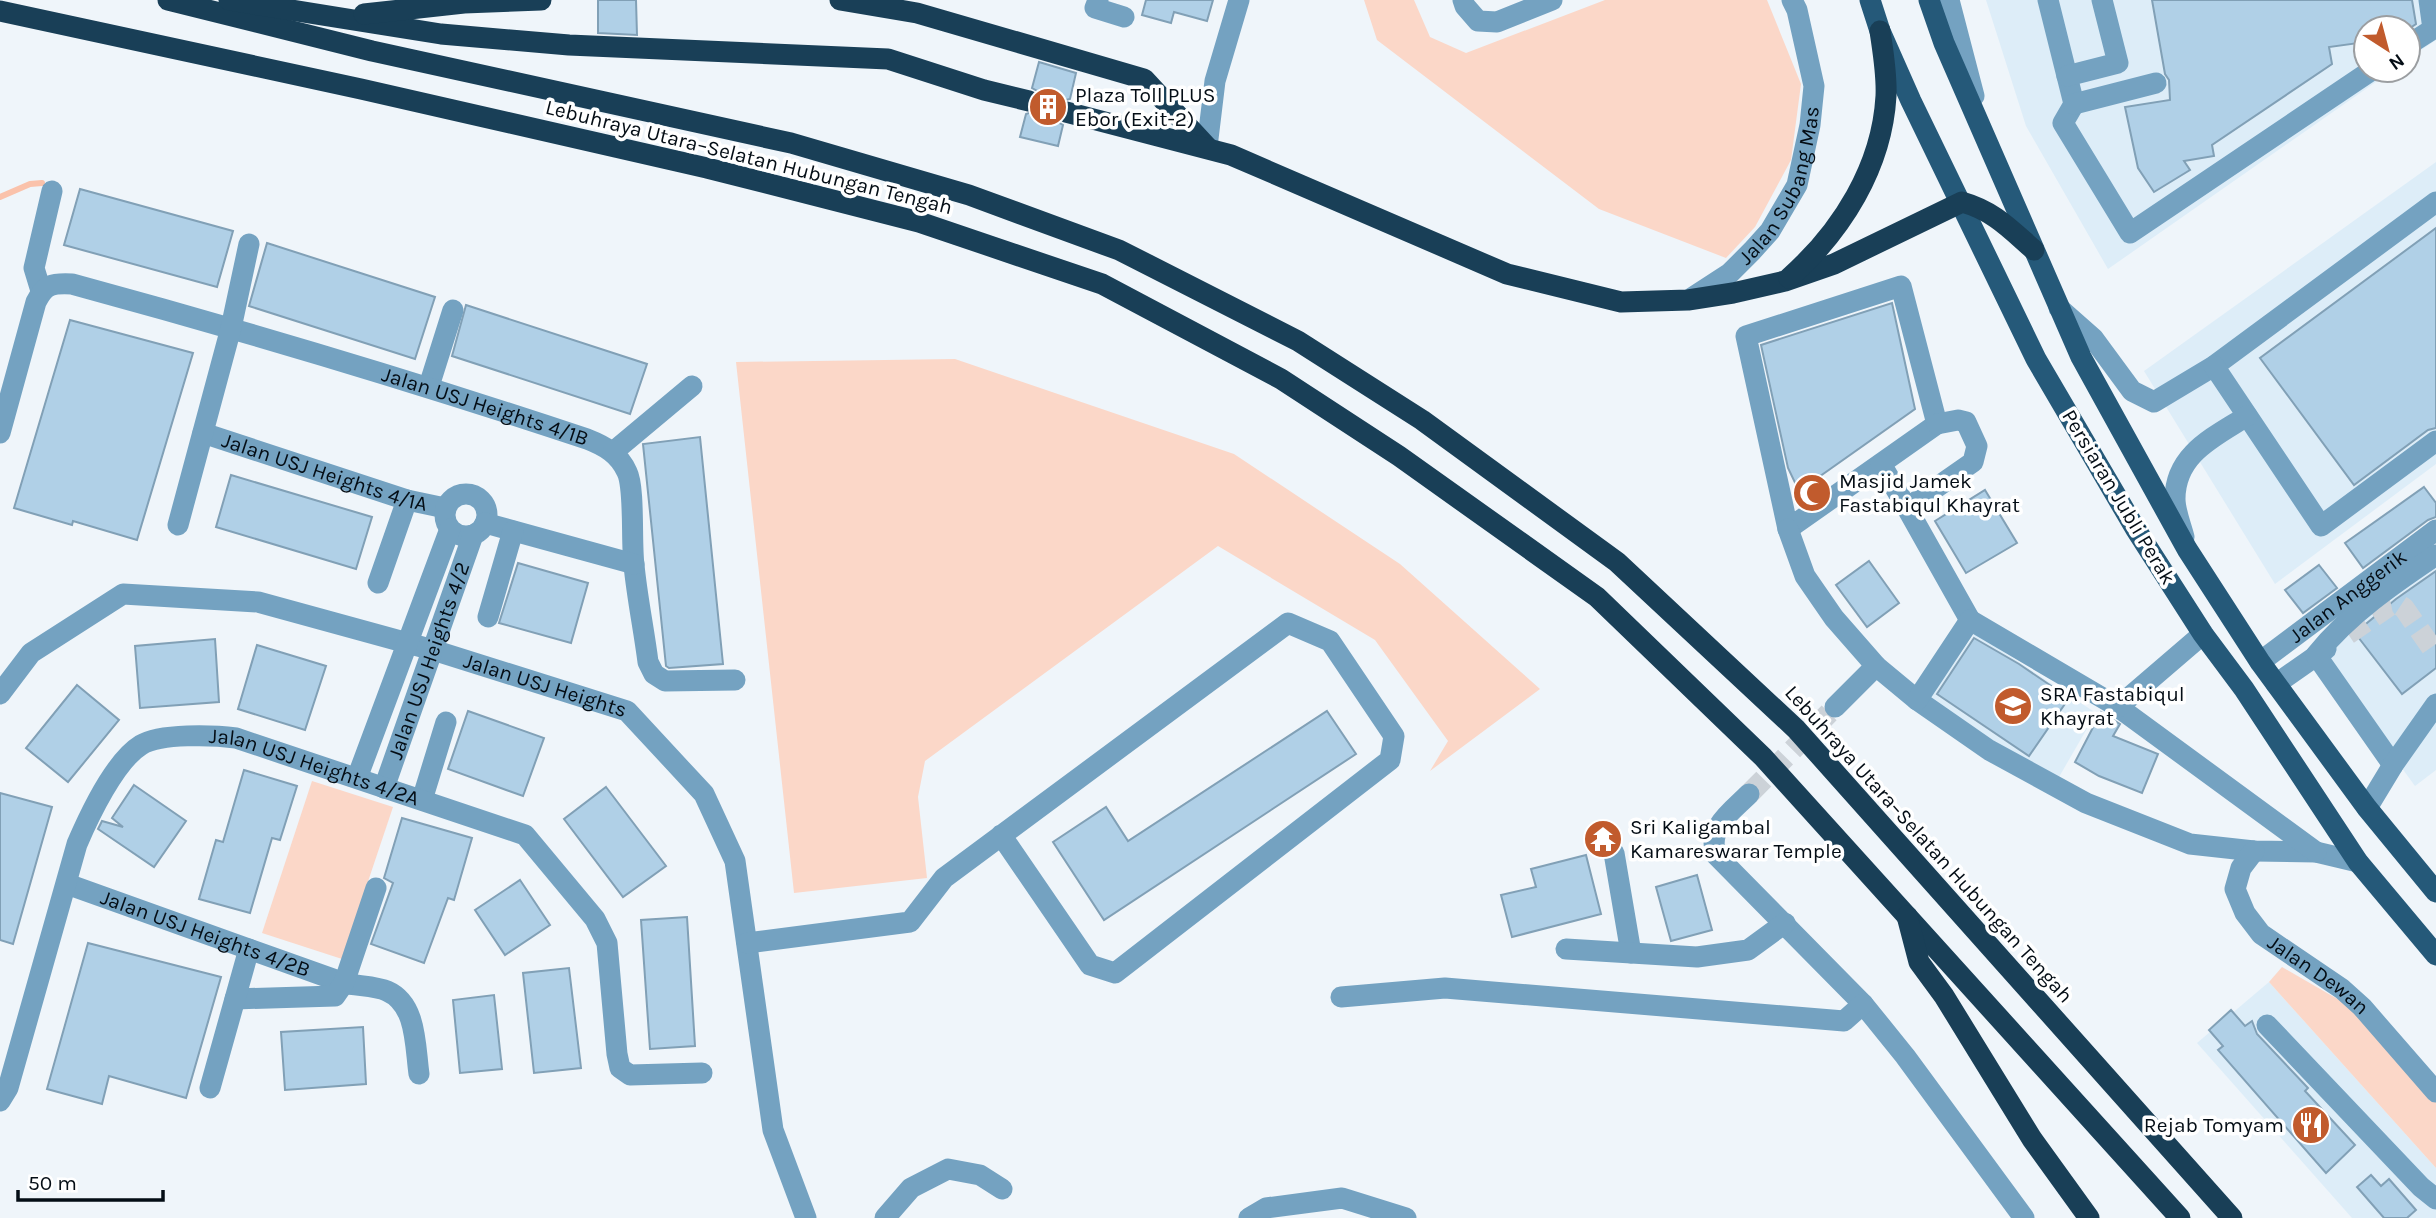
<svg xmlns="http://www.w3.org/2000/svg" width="2436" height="1218" font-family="Karla,sans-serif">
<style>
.built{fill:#ddedf8}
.green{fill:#fbd7c8}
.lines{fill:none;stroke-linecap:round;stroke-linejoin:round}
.stream{stroke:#fac2ab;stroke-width:6}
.building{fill:#b0d0e7;stroke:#81a0b6;stroke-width:2}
.minor-tunnel{stroke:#ccd2d8;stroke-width:21;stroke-dasharray:21 10;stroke-linecap:butt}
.highway-tunnel{stroke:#ccd2d8;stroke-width:21;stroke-dasharray:21 10;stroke-linecap:butt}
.minor{stroke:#74a2c1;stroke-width:21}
.major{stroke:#255979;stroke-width:21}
.highway{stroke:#193f57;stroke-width:21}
.labels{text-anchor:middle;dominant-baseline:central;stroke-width:7;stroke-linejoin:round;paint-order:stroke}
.poi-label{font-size:21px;fill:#040d15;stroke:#fff;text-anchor:start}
.street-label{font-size:21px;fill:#040d15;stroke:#fff}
</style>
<rect width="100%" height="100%" fill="#eff5fa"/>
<g class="built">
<path d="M1986,0H2436V40L2408,59V28H2366V70H2393L2108,269L2026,126Z"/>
<path d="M2436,162V464L2275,584L2144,371Z"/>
<path d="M2436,552V770L2415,786L2312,644Z"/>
<path d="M1975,633L2096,713L2059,777L1994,742L1930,698Z"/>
<path d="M2269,982L2436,1168V1218H2352L2197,1043Z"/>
</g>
<g class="green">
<path d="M1364,0H1414L1430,37L1466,53L1605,0H1767L1801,84L1791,160L1755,227L1726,258L1599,209L1377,40Z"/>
<path d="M955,359L1234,454L1400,564L1540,689L1430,771L1448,741L1375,640L1218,546L925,761L918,797L927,878L794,893L736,362Z"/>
<path d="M312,781L393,807L342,959L262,933Z"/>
<path d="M2282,967L2353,1008L2436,1100V1168L2269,982Z"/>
</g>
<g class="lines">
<path class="stream" d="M0,197L30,184L42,183"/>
</g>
<g class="building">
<path d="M598,0H636L637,35L598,33Z"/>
<path d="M1146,0H1213L1207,21L1174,12L1171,23L1142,15Z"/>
<path d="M2152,0H2412L2416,24L2410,28H2366V42L2329,47L2332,64L2212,145L2214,156L2184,161L2190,170L2154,192L2138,168L2125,107L2170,100L2169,80L2165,74Z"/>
<path d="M1039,62L1076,73L1070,99L1057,102L1053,109L1056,121L1063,125L1058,146L1020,137L1026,114L1038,110L1042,103L1039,92L1032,88Z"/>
<path d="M80,189L233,231L217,287L64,245Z"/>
<path d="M2436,228V428L2428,430L2354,485L2260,358Z"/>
<path d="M267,243L435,297L415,359L249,306Z"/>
<path d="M1892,303L1915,409L1799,491L1788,468L1761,345Z"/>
<path d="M466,305L647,364L630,414L452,356Z"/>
<path d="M70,320L193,353L137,540L73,521L72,525L14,508Z"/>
<path d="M700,437L723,664L669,668L666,666L643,444Z"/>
<path d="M231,475L372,517L356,569L216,527Z"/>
<path d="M2424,487L2436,503V517L2428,520L2363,568L2345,543Z"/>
<path d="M1985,490L2017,543L1966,573L1935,521Z"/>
<path d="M1869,561L1899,603L1867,627L1836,585Z"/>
<path d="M518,563L588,583L571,643L499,623Z"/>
<path d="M2319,565L2337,588L2303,613L2285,590Z"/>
<path d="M2436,571V668L2402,694L2355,633L2396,599Z"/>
<path d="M1974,638L2019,664L2069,698L2029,756L1937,694Z"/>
<path d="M215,639L219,702L140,708L135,646Z"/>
<path d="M257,645L326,666L305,730L238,709Z"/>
<path d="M77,685L119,720L68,782L26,748Z"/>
<path d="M468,711L544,738L523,796L448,769Z"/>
<path d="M1327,711L1356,754L1104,920L1053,842L1106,807L1128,841Z"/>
<path d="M2101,712L2120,724L2113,736L2158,754L2142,793L2099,776L2075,762Z"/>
<path d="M244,770L297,786L280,840L272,838L250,913L199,899L216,840L223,842Z"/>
<path d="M134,785L186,821L154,867L98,829L102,821L123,827L112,818Z"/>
<path d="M606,787L666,866L623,897L564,819Z"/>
<path d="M0,793L52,807L13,944L0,940Z"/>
<path d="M402,818L472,838L454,900L448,898L424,963L371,944L393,883L384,878Z"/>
<path d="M1586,855L1601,914L1512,937L1501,895L1536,887L1531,869Z"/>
<path d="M1697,875L1712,930L1671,941L1656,887Z"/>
<path d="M520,880L550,925L505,955L475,910Z"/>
<path d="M687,917L695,1046L650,1049L641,920Z"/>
<path d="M88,943L221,977L186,1098L109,1076L102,1104L47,1089Z"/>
<path d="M569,968L581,1068L534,1073L523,973Z"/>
<path d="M494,995L502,1069L460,1073L453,1000Z"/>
<path d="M2231,1010L2245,1026L2252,1021L2257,1034L2308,1088L2305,1091L2355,1145L2326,1173L2218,1050L2223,1046L2209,1030Z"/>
<path d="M363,1027L366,1084L285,1090L281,1032Z"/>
<path d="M2371,1175L2381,1186L2389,1179L2416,1210L2407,1218H2384L2357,1187Z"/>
</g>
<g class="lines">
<g class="minor-tunnel">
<path d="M2348,634L2389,606L2398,604L2404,608L2436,654"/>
<path d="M1749,794L1835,707"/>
</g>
<path class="highway-tunnel" d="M1029,101L1066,112"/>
<g class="minor">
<path d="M1098,0L1095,8L1124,17"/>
<path d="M1463,0L1465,6L1478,21L1497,22L1552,0"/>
<path d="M1949,0L1974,96"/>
<path d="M2048,0L2074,104L2063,123L2130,233L2372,70"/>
<path d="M2408,45L2433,29L2429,0"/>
<path d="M2067,76L2118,63L2102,0"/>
<path d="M2074,104L2156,83"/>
<path d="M1207,147L1215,81L1239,0"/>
<path d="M1901,286L1937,424L1788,529L1746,336Z"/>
<path d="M41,291L34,268L52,191"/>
<path id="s1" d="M1690,299L1730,273L1752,251L1770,231L1797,185L1810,125L1814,86L1797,10L1792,0"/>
<path d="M2059,308L2093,338L2132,391L2154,402L2214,366L2436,202"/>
<path d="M2214,366L2321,526L2436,441"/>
<path d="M429,386L453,310"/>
<path d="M1937,424L1958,420L1966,422L1977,446L1973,462L1907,508L1970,620"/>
<path id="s2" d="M0,433L36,302C45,284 52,283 72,284C245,331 416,382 587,439C605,446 619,454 627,472C635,488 631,543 634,565C637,597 644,630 648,662L654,674L665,681L735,680"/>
<path id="s3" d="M203,433L407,500L445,508"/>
<path d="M613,452L692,386"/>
<path d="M1881,464L1907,508"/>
<circle cx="466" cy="515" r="21"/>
<path d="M485,523L634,564"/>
<path d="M178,525L231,328L249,244"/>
<path d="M1788,529L1805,576L1834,618L1876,666L1917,700L1989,750L2086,803L2190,844L2254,851L2316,852L2358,862"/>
<path d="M2184,537C2181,525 2175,511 2175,499C2175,454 2214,437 2247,416"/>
<path d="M378,583L407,500"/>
<path d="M488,617L513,531"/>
<path id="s4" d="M2260,662L2436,530"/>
<path d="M2276,684L2326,649"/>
<path id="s5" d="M0,694L31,653L123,594L258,602L433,650L627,711L704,794L735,861L773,1130L806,1218"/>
<path d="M1917,700L1970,620L2118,707L2316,852"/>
<path d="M1835,707L1876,666"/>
<path d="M2118,707L2203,634"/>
<path d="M2393,765L2316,655C2349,614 2393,584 2436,555"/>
<path d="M357,778L450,529"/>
<path id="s6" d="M384,788L473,535"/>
<path d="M1749,794C1731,812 1707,827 1716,855L1863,1004L1905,1056L2024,1218"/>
<path d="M422,800L446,722"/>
<path d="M2367,808L2393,765L2436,704"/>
<path id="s7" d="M2254,851L2241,868L2235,889L2245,913L2261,934L2342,989L2362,1007L2436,1092"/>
<path d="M1614,853L1631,953"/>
<path id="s8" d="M67,884L344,983C356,986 377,986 387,991C417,1004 415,1046 419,1074"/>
<path d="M747,943L910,922L944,878L1288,623L1330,641L1394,736L1390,760L1115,973L1090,965L1001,835"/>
<path d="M1566,949L1697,957L1748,950L1785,923"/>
<path d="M1341,997L1445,988L1844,1021L1863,1004"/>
<path d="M235,999L335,996L344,983L376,888"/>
<path d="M2267,1025L2421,1187L2436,1199"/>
<path d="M210,1088L249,949"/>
<path id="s9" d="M0,1101L8,1088L77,844C89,816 115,761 141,745C160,733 214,735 236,738L525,835L595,919L607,943L617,1054L620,1068L630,1075L702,1073"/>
<path d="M885,1218L911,1188L948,1169L980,1175L1002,1189"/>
<path d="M1249,1218L1266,1208L1342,1198L1406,1218"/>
</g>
<g class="major">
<path d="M1870,0L1880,31L1911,101L2036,359L2135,528L2203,634L2244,689L2358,862L2436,955"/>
<path d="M1929,0L1944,43L2081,357L2187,549L2260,662L2367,808L2436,892"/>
</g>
<g class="highway">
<path d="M168,0L372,51L791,143L969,195L1119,250L1298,341L1422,420L1617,562L1796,729L2232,1218"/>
<path d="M229,0L441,34L569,45L888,59L984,90L1029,101"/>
<path d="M840,0L917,13L1144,79L1207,147"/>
<path d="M0,11L361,89L707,168L919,222L1102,284L1281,379L1399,456L1597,597L1763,757L2180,1218"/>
<path d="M364,14L464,3L541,0"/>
<path d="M1066,112L1231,155L1507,274L1621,302L1688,300L1733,293L1785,281L1834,264L1962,202C1994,211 2010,229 2034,250"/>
<path d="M1789,278C1842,231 1882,167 1886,96C1887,74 1883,52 1880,31"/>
<path d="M1907,916L1919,962L1944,996L2032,1139L2089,1218"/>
</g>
</g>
<defs>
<symbol id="building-disc" viewBox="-11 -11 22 22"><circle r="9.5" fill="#c15b2d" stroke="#fff"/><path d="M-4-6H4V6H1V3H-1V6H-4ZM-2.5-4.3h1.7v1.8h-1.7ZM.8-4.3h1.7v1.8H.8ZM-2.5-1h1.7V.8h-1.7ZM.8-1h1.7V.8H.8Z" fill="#fff"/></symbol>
<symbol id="mosque-disc" viewBox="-11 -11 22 22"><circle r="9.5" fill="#c15b2d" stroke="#fff"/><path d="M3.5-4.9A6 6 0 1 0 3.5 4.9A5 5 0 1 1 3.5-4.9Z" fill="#fff"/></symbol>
<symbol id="school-disc" viewBox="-11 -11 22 22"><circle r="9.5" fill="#c15b2d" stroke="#fff"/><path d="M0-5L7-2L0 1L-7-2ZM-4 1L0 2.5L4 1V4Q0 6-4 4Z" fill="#fff"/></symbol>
<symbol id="temple-disc" viewBox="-11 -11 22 22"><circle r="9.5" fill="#c15b2d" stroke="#fff"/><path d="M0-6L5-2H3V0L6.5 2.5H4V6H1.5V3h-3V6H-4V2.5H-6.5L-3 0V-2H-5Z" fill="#fff"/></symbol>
<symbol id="restaurant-disc" viewBox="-11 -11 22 22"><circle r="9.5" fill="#c15b2d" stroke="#fff"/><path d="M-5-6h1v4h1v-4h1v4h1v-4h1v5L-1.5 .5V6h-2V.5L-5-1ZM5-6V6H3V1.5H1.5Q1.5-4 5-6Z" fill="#fff"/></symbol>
</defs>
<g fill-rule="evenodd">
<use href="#building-disc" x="1026" y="85" width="44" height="44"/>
<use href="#mosque-disc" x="1790" y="471" width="44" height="44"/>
<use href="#school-disc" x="1991" y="684" width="44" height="44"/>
<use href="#temple-disc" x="1581" y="817" width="44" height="44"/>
<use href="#restaurant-disc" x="2289" y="1103" width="44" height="44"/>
</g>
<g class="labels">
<g class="poi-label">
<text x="1075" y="95">Plaza Toll PLUS<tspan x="1075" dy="24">Ebor (Exit-2)</tspan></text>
<text x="1839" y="481">Masjid Jamek<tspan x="1839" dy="24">Fastabiqul Khayrat</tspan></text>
<text x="2040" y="694">SRA Fastabiqul<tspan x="2040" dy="24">Khayrat</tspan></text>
<text x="1630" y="827">Sri Kaligambal<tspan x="1630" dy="24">Kamareswarar Temple</tspan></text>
<text x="2284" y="1125" text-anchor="end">Rejab Tomyam</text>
</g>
<g class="street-label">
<text transform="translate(749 157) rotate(14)">Lebuhraya Utara–Selatan Hubungan Tengah</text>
<text stroke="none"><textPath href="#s1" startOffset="152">Jalan Subang Mas</textPath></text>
<text stroke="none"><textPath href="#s2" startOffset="611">Jalan USJ Heights 4/1B</textPath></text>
<text stroke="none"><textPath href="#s3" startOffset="128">Jalan USJ Heights 4/1A</textPath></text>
<text transform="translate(2119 497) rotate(59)">Persiaran Jubli Perak</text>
<text stroke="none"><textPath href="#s4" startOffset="110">Jalan Anggerik</textPath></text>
<text stroke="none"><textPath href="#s6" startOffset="135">Jalan USJ Heights 4/2</textPath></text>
<text stroke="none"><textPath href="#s5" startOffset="595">Jalan USJ Heights</textPath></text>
<text stroke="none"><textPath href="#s9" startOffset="567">Jalan USJ Heights 4/2A</textPath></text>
<text transform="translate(1929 844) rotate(48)">Lebuhraya Utara–Selatan Hubungan Tengah</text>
<text stroke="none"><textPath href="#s8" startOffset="147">Jalan USJ Heights 4/2B</textPath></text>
<text stroke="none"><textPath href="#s7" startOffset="166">Jalan Dewan</textPath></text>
</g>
</g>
<g transform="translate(2387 49) rotate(144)"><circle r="33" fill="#ffffff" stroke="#9b9ea1" stroke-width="2"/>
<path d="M0-5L12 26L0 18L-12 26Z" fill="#c15b2d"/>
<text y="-10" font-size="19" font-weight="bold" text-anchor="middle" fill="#040d15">N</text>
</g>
<path d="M18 1190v10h145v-10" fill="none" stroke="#040d15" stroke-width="3.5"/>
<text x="28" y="1190" font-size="21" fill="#040d15" stroke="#ffffff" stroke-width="5" paint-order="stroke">50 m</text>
</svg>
